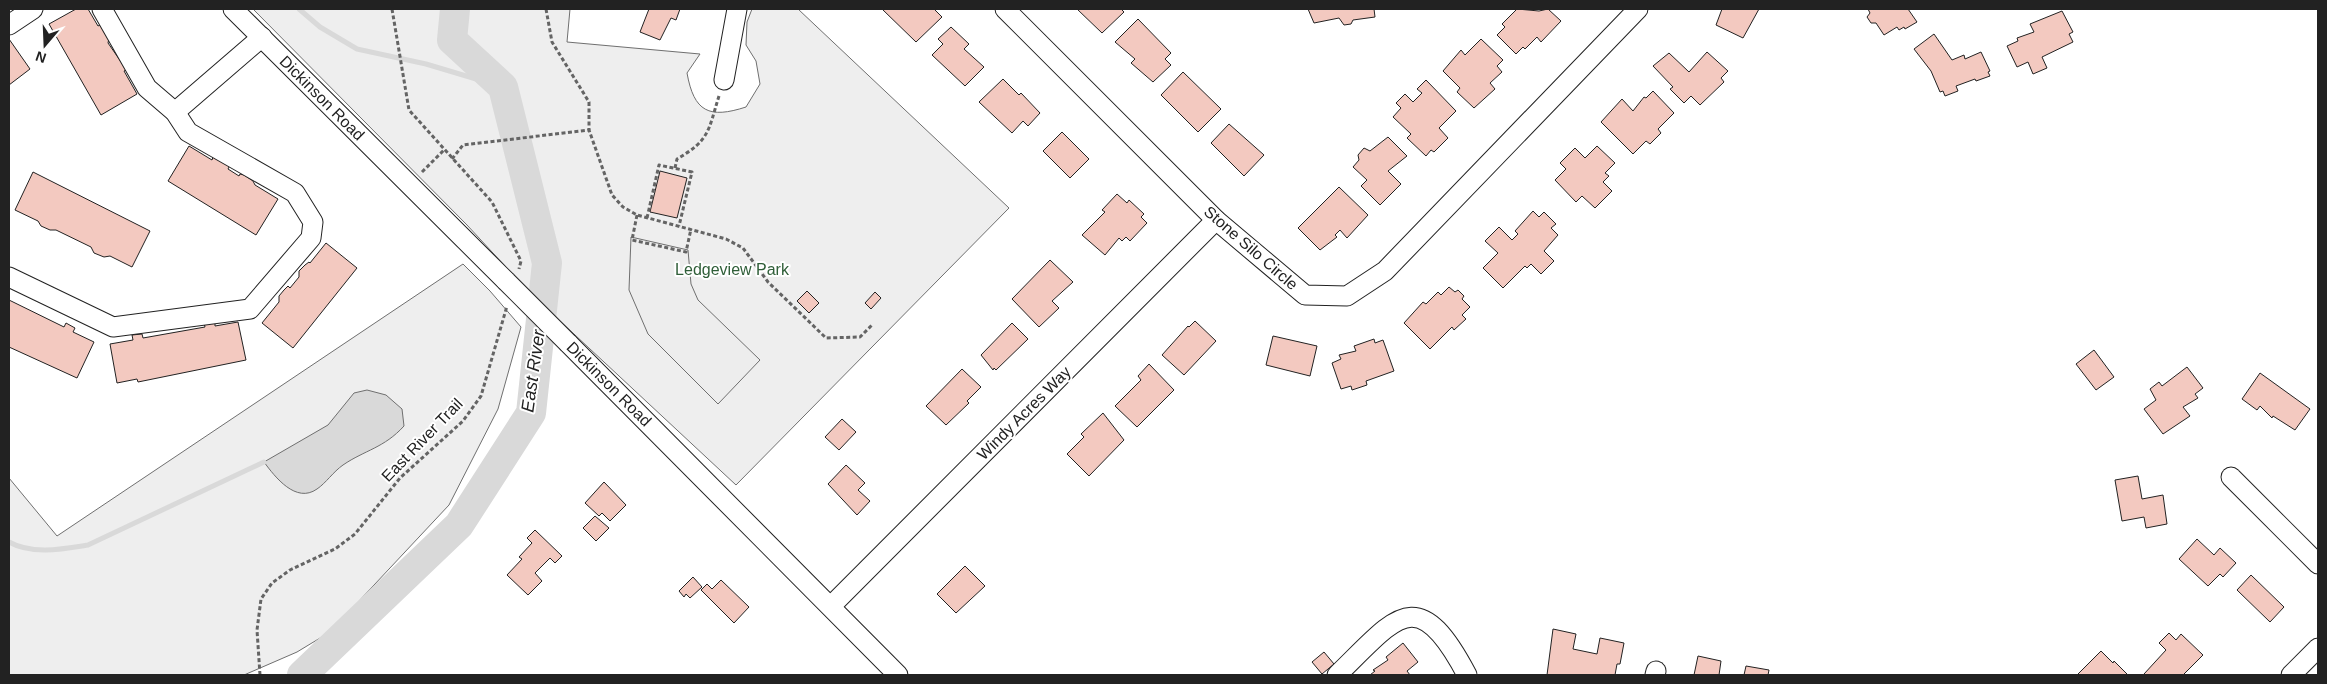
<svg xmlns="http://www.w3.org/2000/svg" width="2327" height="684" font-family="Helvetica,sans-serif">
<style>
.green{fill:#eee;stroke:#6f6f6f}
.parking{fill:#ededed;stroke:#6f6f6f}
.water{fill:#d9d9d9;stroke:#6f6f6f}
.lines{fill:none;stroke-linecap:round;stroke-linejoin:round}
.stream{stroke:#d9d9d9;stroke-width:5}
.river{stroke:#d9d9d9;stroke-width:30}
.building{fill:#f3c9c0;stroke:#222}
.minor-casing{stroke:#222;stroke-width:21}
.path{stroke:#646464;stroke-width:3;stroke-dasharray:4 2.5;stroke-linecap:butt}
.minor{stroke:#fff;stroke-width:19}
.minor-bridge-casing{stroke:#222;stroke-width:21;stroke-linecap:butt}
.minor-bridge{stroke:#fff;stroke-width:19}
.labels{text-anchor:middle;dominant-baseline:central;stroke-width:4;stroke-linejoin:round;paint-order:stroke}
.street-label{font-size:16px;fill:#222;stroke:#fff}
.park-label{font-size:16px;fill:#2f5e38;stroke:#fff}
.water-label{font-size:18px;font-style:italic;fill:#222;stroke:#fff}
</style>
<rect width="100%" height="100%" fill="#fff"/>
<g class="green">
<path d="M253,9H570L567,42L700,54L687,73C694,112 709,119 746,107L760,84L756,61L746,45L747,22L752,9H798L1009,208L736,485L531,294L467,225Z"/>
<path d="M463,264L490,291L521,327L498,409L449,505L330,632L297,652L244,675H9V478L57,536Z"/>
</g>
<path class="parking" d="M631,237L688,250L691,284L698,300L760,360L718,404L648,334L629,290Z"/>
<path class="water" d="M367,390L386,395L402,409L404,426C384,448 365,450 343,465C333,472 326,483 317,489C296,504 275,477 264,462L328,425L354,393Z"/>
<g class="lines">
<g class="stream">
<path d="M299,9L320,27L357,49L426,64L503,87"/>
<path d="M9,542C32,555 63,549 88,545L264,462"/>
</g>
<path class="river" d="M302,675L459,525L531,413L547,263L503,87L452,40L455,9"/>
</g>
<g class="building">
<path d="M76,9H88L98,26L100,25L103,29L109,38L108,43L124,66L126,70L124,71L137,94L101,115L49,24Z"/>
<path d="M649,9H680L676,20L671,18L660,40L640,32Z"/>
<path d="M882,9H934L942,17L916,42Z"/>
<path d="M1077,9H1121L1124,12L1102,33Z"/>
<path d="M1308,9H1374L1375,17L1353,20L1351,24L1344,25L1339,18L1314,23Z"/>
<path d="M1517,9L1539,11L1548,9L1561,21L1541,42L1537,37L1525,49L1523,47L1516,54L1497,35L1505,27L1502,24Z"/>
<path d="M1722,9H1759L1743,38L1716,25Z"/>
<path d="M1868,9H1908L1917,22L1905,29L1904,27L1899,30L1897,27L1884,35L1876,23H1871L1867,17L1870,13Z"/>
<path d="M2062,11L2073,32L2069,34L2073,42L2042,57L2047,68L2033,74L2028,62L2017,67L2007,46L2018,41L2017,38L2034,32L2030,24Z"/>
<path d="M1138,19L1171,53L1165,59L1171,65L1153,82L1131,63L1135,59L1115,42Z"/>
<path d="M951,27L969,44L964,49L984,67L965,86L932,55L943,44L938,39Z"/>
<path d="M1934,34L1952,60L1964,55L1965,59L1981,52L1990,71L1988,72L1990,76L1976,81L1975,79L1956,86L1958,91L1945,96L1943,91L1940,92L1931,71L1914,49Z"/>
<path d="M9,39L30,69L9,85Z"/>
<path d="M1481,39L1503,60L1497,66L1502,72L1490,83L1495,89L1474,108L1457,92L1460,88L1443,71L1461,50L1465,55Z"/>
<path d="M1707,52L1728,71L1721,78L1724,82L1700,105L1691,96L1684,103L1670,89L1673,87L1653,66L1669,53L1689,72Z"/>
<path d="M1183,72L1221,109L1198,132L1161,95Z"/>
<path d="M1003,79L1019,95L1021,93L1040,113L1028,126L1023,121L1012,133L979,102Z"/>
<path d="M1426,80L1456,111L1439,128L1448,138L1434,152L1431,150L1426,156L1407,138L1411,134L1393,117L1401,108L1396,103L1405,94L1413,102L1422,93L1417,89Z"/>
<path d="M1653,91L1674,113L1658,129L1661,133L1650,144L1646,141L1633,154L1601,122L1622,99L1633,111L1644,97L1646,98Z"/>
<path d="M1229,124L1264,155L1244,176L1211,143Z"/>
<path d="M1062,132L1089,159L1070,178L1043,151Z"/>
<path d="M1388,137L1407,156L1388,171L1401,184L1380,205L1361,186L1367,180L1353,167L1359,160L1358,155L1364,148L1370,151Z"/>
<path d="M189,146L212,160L213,157L226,164L229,167L228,169L239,176L240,174L244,175L253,181L255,185L278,199L256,235L168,181Z"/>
<path d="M1597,146L1615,163L1605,173L1609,176L1603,182L1612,191L1595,208L1582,196L1576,202L1555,180L1566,169L1560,163L1575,148L1585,158Z"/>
<path d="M660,171L687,178L677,218L650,212Z"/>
<path d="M33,172L150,231L132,267L110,256L104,257L94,253L91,247L56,230H50L41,226L38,221L15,210Z"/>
<path d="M1339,187L1368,215L1347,238L1340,230L1335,235L1337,237L1320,250L1298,228Z"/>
<path d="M1117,194L1127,203L1129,200L1144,214L1141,217L1147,223L1130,241L1126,237L1122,241L1119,238L1105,255L1082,235L1105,212L1102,210Z"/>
<path d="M1533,211L1539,217L1544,212L1556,224L1551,228L1558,235L1544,251L1554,261L1541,274L1531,264L1527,268L1525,266L1503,288L1483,268L1498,253L1485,241L1499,227L1512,240L1518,234L1515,231Z"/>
<path d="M326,243L357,268L293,348L262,323L279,302V296L284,290L288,286L290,288L299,277V271L305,265L309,262L310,263Z"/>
<path d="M1050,260L1073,282L1052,301L1059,308L1039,327L1012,299Z"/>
<path d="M1449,287L1455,292L1458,290L1464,296L1462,299L1470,307L1462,315L1466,319L1454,330L1452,327L1430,349L1404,323L1423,302L1426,304L1438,292L1441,295Z"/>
<path d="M807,291L819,303L809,313L797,301Z"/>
<path d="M875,292L881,298L871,309L865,303Z"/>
<path d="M9,300L64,327L66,323L75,328L73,332L94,342L77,378L9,347Z"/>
<path d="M215,321V326L238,322L246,360L138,382L137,379L117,383L110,344L133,340L132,335L142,334L143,338L205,327L204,323Z"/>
<path d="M1195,321L1216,341L1184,375L1162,355L1188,326L1189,327Z"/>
<path d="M1012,323L1028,339L996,370L994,368L993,370L981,355Z"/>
<path d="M1273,336L1317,346L1310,376L1266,365Z"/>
<path d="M1374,339L1375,343L1383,340L1394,371L1366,381L1367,385L1352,390L1351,386L1341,389L1332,363L1341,359L1339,355L1356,351L1354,346Z"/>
<path d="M2094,350L2114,377L2096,390L2076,364Z"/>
<path d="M1149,364L1174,390L1137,427L1115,406L1141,380L1138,376Z"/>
<path d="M2187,367L2203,388L2195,394L2198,398L2183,407L2190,416L2163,434L2144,409L2156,400L2150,389L2159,382L2162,386Z"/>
<path d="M962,369L981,387L967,401L969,403L946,425L926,406Z"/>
<path d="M2260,373L2310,409L2295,430L2273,416L2272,418L2260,406L2257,410L2242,399Z"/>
<path d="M1103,413L1124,440L1089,476L1067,454L1084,437L1081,434Z"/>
<path d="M842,419L856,432L839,450L825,437Z"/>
<path d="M846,465L865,483L858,490L870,501L857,515L828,484Z"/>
<path d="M2138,476L2142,499L2163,495L2167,524L2146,528L2144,517L2122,521L2115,480Z"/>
<path d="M604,482L626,505L610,521L602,513L599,516L585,503Z"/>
<path d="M595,516L609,528L596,541L583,528Z"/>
<path d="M535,530L562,556L555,563L550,558L535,573L542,581L528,595L507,575L522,559L519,557L532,543L527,538Z"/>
<path d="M2197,539L2214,555L2220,548L2236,563L2223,577L2220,574L2208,586L2179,559Z"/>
<path d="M965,566L985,586L956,613L937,594Z"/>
<path d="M2251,575L2284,607L2270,622L2237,590Z"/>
<path d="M693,577L702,587L690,598L686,594L684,597L679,591Z"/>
<path d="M721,580L749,607L734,623L701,590L707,584L712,589Z"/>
<path d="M1553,629L1576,634L1573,649L1597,654L1600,638L1624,643L1620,664H1617L1615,675H1547Z"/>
<path d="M2169,633L2176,640L2181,634L2203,655L2183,675H2145L2144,674L2166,650L2159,643Z"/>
<path d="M1403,643L1418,662L1407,671L1410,675H1370L1375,671L1373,670L1388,660L1386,657Z"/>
<path d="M2101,651L2113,663L2114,661L2128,675H2077Z"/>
<path d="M1324,652L1334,664L1322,674L1312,662Z"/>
<path d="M1698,656L1721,661L1719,675H1694Z"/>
<path d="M1746,666L1769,670L1768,675H1744Z"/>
</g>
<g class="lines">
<defs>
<g id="minor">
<path d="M233,9L506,281"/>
<path d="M1005,9L1216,220L1305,295L1347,296L1385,271L1638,9"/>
<path d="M9,25L33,9"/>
<path d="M724,80L737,9"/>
<path d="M175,112L262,37"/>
<path d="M9,277L113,327L250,309L311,238L313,222L295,193L188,132L175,112L147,88L102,9"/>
<path d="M568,343L898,675"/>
<path d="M2231,477L2318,564"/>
<path d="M831,606L1216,220"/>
<path d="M1337,675C1396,618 1417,580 1467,675"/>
<path d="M1655,675L1656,671"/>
<path d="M2291,675L2318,648"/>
</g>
</defs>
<use href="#minor" class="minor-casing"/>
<g class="path">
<path d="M392,9L409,110L492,202L521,261L519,269"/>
<path d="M546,9L552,42L589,102V130"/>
<path d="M452,159L463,145L589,130L612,195L623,207L637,215L726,239L743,248L768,282L826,338L860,337L873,324"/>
<path d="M675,168L677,159C710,140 708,131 719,96"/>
<path d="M422,172L444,150"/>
<path d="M637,215L632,240L686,252L691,229"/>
<path d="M647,218L659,165L692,172L679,226"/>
<path d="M260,675L257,630L261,599L272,583L290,570L335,549L355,534L400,478L463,421L481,396L507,306"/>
</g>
<use href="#minor" class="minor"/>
<defs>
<path id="minor-bridge" d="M506,281L568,343"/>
</defs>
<use href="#minor-bridge" class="minor-bridge-casing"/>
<use href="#minor-bridge" class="minor-bridge"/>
</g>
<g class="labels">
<g class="street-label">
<text transform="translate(322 98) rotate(45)">Dickinson Road</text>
<text transform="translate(1251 248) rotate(41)">Stone Silo Circle</text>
<text transform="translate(609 384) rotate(45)">Dickinson Road</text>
<text transform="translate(1024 413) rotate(-45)">Windy Acres Way</text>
<text transform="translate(422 440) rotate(-46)">East River Trail</text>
</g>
<g class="park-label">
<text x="732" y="269">Ledgeview Park</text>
</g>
<g class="water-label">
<text transform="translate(533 371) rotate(-82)">East River</text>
</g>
</g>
<rect width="2327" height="684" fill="none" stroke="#222222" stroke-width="20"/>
<g transform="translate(45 45) rotate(199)" stroke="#ffffff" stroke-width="4" paint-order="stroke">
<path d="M0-4L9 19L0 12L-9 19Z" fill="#222222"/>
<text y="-8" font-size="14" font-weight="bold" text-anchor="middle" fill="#222222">N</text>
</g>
</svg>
